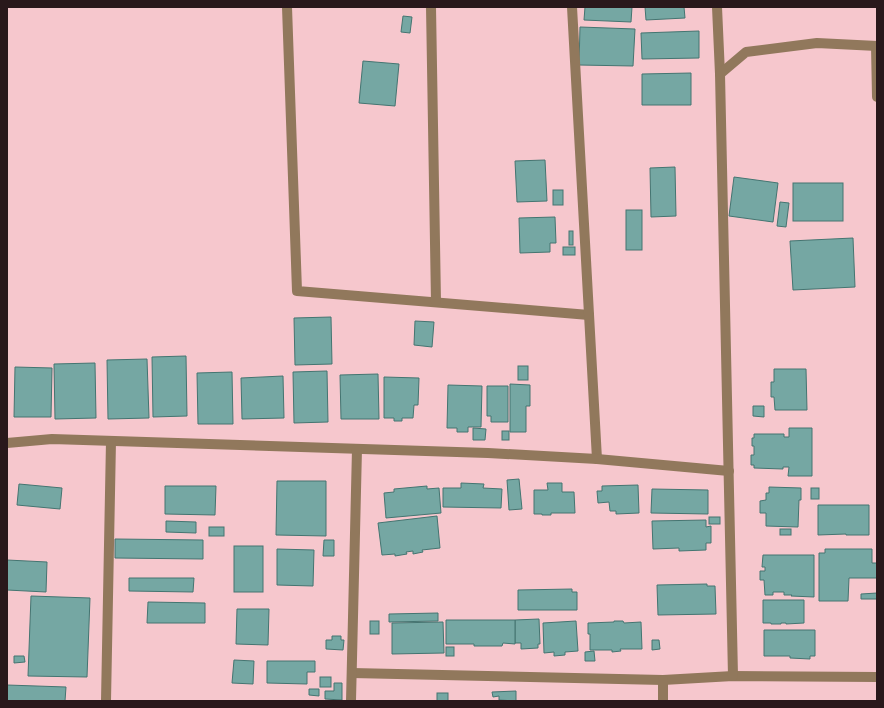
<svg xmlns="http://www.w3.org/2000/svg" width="884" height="708" font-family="Roboto,sans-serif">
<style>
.building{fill:#75a7a3;stroke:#447571}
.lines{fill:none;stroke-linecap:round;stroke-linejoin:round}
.minor{stroke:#91785c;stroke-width:10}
</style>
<rect width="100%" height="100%" fill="#f6c7cd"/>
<g class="building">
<path d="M585,7H632L631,22L584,20Z"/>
<path d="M645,7H684L685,18L646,20Z"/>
<path d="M403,16L412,17L410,33L401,32Z"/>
<path d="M580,27L635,29L633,66L579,65Z"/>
<path d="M699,31V58L642,59L641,33Z"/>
<path d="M363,61L399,64L395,106L359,103Z"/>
<path d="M691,73V105H642V74Z"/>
<path d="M545,160L547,201L517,202L515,161Z"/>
<path d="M675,167L676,216L651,217L650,168Z"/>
<path d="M734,177L778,183L773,222L729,216Z"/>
<rect x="793" y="183" width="50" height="38"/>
<rect x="553" y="190" width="10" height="15"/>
<path d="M780,202L789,203L786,227L777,226Z"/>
<rect x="626" y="210" width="16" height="40"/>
<path d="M555,217L556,243H550V252L520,253L519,218Z"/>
<rect x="569" y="231" width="4" height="14"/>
<path d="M853,238L855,287L793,290L790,241Z"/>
<rect x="563" y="247" width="12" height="8"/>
<path d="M331,317L332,364L295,365L294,318Z"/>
<path d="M415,321L434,322L432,347L414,345Z"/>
<path d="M186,356L187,416L153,417L152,357Z"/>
<path d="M147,359L149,418L108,419L107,360Z"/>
<path d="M95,363L96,418L55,419L54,364Z"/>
<rect x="518" y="366" width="10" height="14"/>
<path d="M15,367L52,368L51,417H14Z"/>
<path d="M774,369H806L807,410H775L774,397H771V382H774Z"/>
<path d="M327,371L328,422L294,423L293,372Z"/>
<path d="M232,372L233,424H198L197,373Z"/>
<path d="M378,374L379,419H341L340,375Z"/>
<path d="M283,376L284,418L242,419L241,378Z"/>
<path d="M384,377L419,378L418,405H414L413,418H402V421H394V418H384Z"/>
<path d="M510,384L530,385V406H526V432H510Z"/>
<path d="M448,385L482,386L481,427H468V432H457V428H447Z"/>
<path d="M487,386H508V422H491V416H487Z"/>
<path d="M753,406H764V417L753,416Z"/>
<path d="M473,428L486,429L485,440H473Z"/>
<path d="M789,428H812V476H788L789,467H783V469L754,468V465H751V455H754V446H752V438H754V434H784V437H789Z"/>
<rect x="502" y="431" width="7" height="9"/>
<path d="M519,479L522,509L509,510L507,480Z"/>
<path d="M277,481H326V536L276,535Z"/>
<path d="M461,483L484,484L483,488L502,489L501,508L443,507V488H461Z"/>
<path d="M547,483H562V492H574L575,513H551V515H542V514H534V490H548Z"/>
<path d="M19,484L62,488L60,509L17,505Z"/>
<path d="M638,485L639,513L616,514V511H610L609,502L598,503L597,491H602V486Z"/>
<path d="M165,486H216L215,515L165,514Z"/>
<path d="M427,486V489L439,488L441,513L386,518L384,493L394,492V489Z"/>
<path d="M769,487L801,488V500H799L798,527L766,526V513H760V501L766,500V493H769Z"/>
<rect x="811" y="488" width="8" height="11"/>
<path d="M652,489L708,490V514L651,513Z"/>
<path d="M818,505H869V535H846V534L818,535Z"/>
<path d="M437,516L440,548L422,550L423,552L413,554V551L406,552L407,554L395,556V554L382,555L378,523Z"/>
<rect x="709" y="517" width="11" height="7"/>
<path d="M706,520V527L711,526V543H706V550L679,551V548L653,549L652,521Z"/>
<path d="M166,521L196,522V533L166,532Z"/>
<rect x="209" y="527" width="15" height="9"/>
<rect x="780" y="529" width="11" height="6"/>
<path d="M115,539L203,540V559L115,558Z"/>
<path d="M324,540H334V556H323Z"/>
<rect x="234" y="546" width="29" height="46"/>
<path d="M277,549L314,550L313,586L277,585Z"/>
<path d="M825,549H872V563H877V578H849L848,601H819V553H825Z"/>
<path d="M763,555H814V597L791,596L792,595H784V592H773V595H765L764,580H760V571H765V567H762Z"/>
<path d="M7,560L47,562L46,592L7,590Z"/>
<path d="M129,578H194L193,592L129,591Z"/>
<path d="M707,584V586H715L716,614L658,615L657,585Z"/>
<path d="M572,589V592H577V610H518V590Z"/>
<path d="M877,593V599H861V594Z"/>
<path d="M31,596L90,598L87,677L28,676Z"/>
<path d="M763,600H804V623L786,624V623H781V624H771V623H763Z"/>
<path d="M148,602L205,603V623H147Z"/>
<path d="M237,609H269L268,645L236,644Z"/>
<path d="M438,613V621L389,622V614Z"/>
<path d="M539,619L540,644H538V648L521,649V643H515V620Z"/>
<path d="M446,620H515V644L503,643L502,646H474V644H446Z"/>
<rect x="370" y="621" width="9" height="13"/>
<path d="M576,621L578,651L565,652V655L554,656V652L544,653L543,623Z"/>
<path d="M614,621H623L624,623L641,622L642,649H620L621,651L612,652V650H590V634H588V623L614,622Z"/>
<path d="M443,622L444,653L392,654V623Z"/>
<path d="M764,630H815V656H810V659L790,658V656H764Z"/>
<path d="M332,636H341V640H344L343,650L326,649V640H332Z"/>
<path d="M652,640H659L660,649L652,650Z"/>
<rect x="446" y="647" width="8" height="9"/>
<path d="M594,651L595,661H585V652Z"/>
<path d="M14,656H24L25,662L14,663Z"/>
<path d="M234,660L254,661L253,684L232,683Z"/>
<path d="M267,661H315V672H307V684L267,683Z"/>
<rect x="320" y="677" width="11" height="10"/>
<path d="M334,683H342V700L325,699V691H334Z"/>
<path d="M7,685L66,687L65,701H7Z"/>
<path d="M309,689H319V696L309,695Z"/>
<path d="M516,691V701L499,700V696L493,697L492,692Z"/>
<rect x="437" y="693" width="11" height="8"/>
</g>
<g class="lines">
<g class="minor">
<path d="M287,7L297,291L589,315"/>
<path d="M431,7L436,302"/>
<path d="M572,7L597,459"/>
<path d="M717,7L720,74"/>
<path d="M876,46L877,97"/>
<path d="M7,443L52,439L488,453L597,459L729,471"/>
<path d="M352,673L663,680L733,676L877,677"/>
<path d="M733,676L720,74L746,52L817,43L877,46"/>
<path d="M663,680V701"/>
<path d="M106,701L111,441"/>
<path d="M351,701L357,449"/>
</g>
</g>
<rect width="884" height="708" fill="none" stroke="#29181b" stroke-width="16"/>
</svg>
